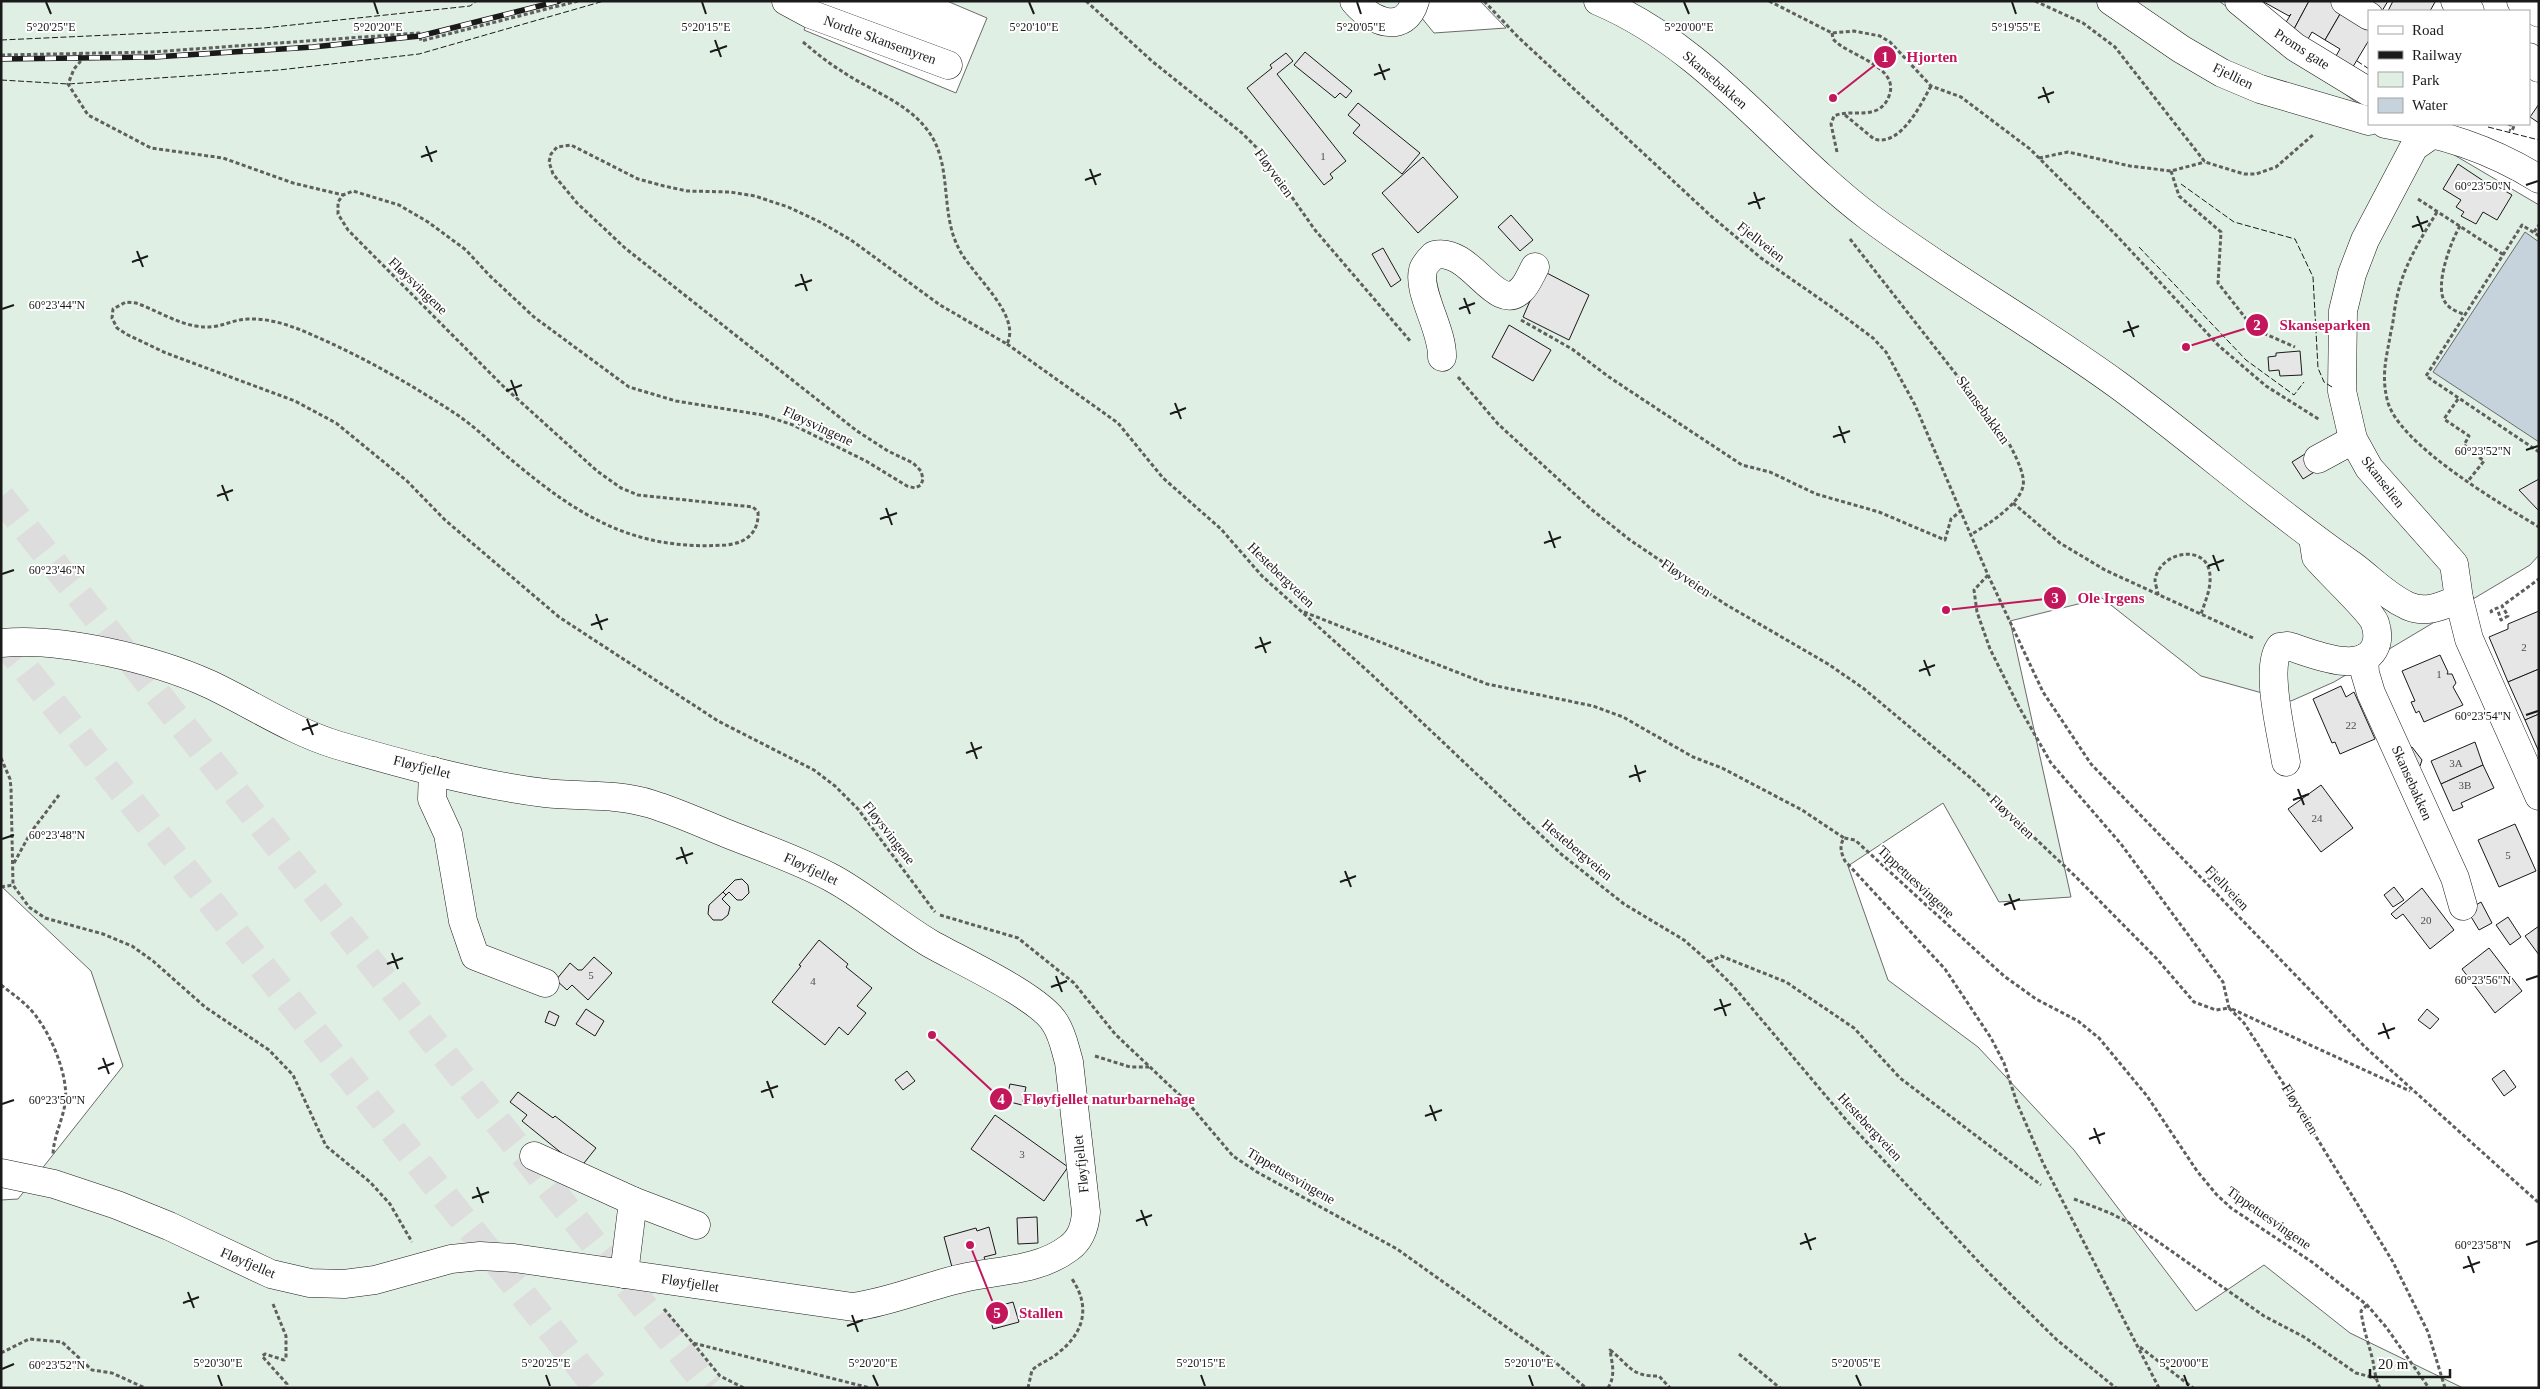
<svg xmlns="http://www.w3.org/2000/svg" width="2540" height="1389" font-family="'Times New Roman',serif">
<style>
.green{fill:#e0efe3;stroke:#6a6a6a}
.water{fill:#c6d2dc;stroke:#6a6a6a}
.building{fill:#e6e6e6;stroke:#1a1a1a}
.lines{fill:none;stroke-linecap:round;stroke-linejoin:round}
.highway-tunnel{stroke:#ddd;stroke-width:28;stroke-dasharray:28 14;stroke-linecap:butt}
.minor-casing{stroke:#1a1a1a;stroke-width:29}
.path{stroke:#5f5f5f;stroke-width:3;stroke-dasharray:4 2.5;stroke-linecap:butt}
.minor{stroke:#fff;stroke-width:28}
.rail-casing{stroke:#1a1a1a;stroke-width:5.5}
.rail{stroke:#fff;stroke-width:4;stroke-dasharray:11;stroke-linecap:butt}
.fence{stroke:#1a1a1a;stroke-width:1;stroke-dasharray:6 2.5;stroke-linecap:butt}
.ticks{fill:none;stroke:#1a1a1a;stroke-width:2}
.labels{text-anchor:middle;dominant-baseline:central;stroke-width:4;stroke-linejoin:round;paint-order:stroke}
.number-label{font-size:11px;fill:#4d4d4d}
.street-label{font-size:14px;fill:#1a1a1a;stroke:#fff}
.ticks-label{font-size:12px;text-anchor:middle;fill:#1a1a1a;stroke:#fff;stroke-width:4;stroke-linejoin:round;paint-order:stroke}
.leader{fill:none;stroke:#c2185b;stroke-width:2}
.callout-dot{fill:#c2185b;stroke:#fff;stroke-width:2}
.mark-label{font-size:15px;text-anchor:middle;font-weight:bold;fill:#fff}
.callout-label{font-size:15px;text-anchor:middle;font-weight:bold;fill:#c2185b;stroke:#fff;stroke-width:4;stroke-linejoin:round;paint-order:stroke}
</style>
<rect width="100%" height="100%" fill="#fff"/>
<path class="green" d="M1,1H816L804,30L956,93L987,18L947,1H1408L1434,33L1506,28L1480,1H2219L2364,108L2417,133L2539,205V555L2530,565L2334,682L2291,701L2201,676L2102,598L2010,621L2071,897L1999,902L1943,803L1848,866L1888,980L1978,1047L2074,1150L2196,1311L2264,1265L2350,1333L2463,1388H1V1200L18,1199L123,1066L91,971L1,886Z"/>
<path class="water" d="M2525,232L2539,242V442L2433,372Z"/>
<g class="building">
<path d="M2262,1H2309L2294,29L2285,24L2291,14L2289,16Z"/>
<path d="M2309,1H2330L2343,9L2325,40L2312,32L2308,39L2293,31Z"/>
<path d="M2370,1H2388L2382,11Z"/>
<path d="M2393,1H2434L2435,2L2430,11H2388Z"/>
<path d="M2343,9L2369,24V40L2351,70L2336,56L2340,49L2325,40Z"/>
<path d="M1305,52L1352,91L1346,98L1340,93L1335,98L1294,65Z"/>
<path d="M1286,53L1293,61L1277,74L1346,161L1330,174L1333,178L1324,185L1247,88L1272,68L1270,65Z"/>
<path d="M1358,103L1420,153L1402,174L1353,133L1360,125L1348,115Z"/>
<path d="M2539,104V123L2530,117Z"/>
<path d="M1423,157L1458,197L1418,233L1382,193Z"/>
<path d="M2458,164L2494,188L2495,185L2512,195L2497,220L2483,212L2476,224L2461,216L2464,212L2456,207L2461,200L2443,189Z"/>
<path d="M1511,215L1533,240L1520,251L1498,227Z"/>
<path d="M1383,248L1401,280L1391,287L1372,254Z"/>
<path d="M1543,271L1589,295L1569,340L1523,317Z"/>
<path d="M1509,325L1551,350L1533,381L1492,357Z"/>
<path d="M2300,351L2302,375L2280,376L2279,370L2269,371L2268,357L2276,356V353Z"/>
<path d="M2305,454L2316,471L2303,479L2292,462Z"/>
<path d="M2539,479V511L2519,490Z"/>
<path d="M2539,611V669L2508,682L2489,637L2508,629V624Z"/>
<path d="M2440,655L2448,672L2447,674H2452L2456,683L2453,687L2463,705L2424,722L2419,711L2416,713L2411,702L2415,701L2402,671Z"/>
<path d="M2539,669V714L2525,720L2508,682Z"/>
<path d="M2341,686L2346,697L2354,692L2375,739L2340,754L2335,742L2332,743L2313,699Z"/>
<path d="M2539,714V752L2525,720Z"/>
<path d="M2475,742L2483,765L2441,784L2431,761Z"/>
<path d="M2412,747L2422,760L2420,766L2413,769L2404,751Z"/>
<path d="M2483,765L2494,788L2461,803L2463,807L2453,811L2441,784Z"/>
<path d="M2321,785L2353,828L2321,852L2288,809Z"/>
<path d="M2515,824L2536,871L2499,887L2478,840Z"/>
<path d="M742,879L748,885L749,893L742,900H737L729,892L726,895L723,892L735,880Z"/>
<path d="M2394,887L2404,900L2393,907L2384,895Z"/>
<path d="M2422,888L2454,930L2430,949L2403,914L2396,919L2391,914Z"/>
<path d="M723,892L726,895L722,899L730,907L728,915L722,920H713L708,914L709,905Z"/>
<path d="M2481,902L2492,923L2479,930L2467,910Z"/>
<path d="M2508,917L2521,937L2510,945L2496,925Z"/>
<path d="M2539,926V955L2525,936Z"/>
<path d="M819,940L848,964L846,967L872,988L857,1006L866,1013L848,1035L839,1027L825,1045L772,1002L801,966L799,965Z"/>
<path d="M2489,948L2522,991L2495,1013L2462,969Z"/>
<path d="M594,957L612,973L588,1000L572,985L567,990L556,980L570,963L578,970H582Z"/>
<path d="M586,1009L604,1021L595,1036L576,1024Z"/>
<path d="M2427,1009L2439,1019L2430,1029L2418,1020Z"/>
<path d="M549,1011L559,1016L555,1026L545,1022Z"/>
<path d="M2504,1070L2516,1087L2504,1096L2492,1079Z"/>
<path d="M907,1071L915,1081L903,1090L895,1080Z"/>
<path d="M1010,1084L1026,1087L1022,1105L1006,1101Z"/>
<path d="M518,1092L553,1118L555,1116L596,1148L580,1168L522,1121L527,1115L510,1102Z"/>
<path d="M995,1115L1068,1167L1044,1201L971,1149Z"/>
<path d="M1037,1217L1038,1243L1018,1244L1017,1218Z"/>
<path d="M989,1227L996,1254L984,1257L986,1262L953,1271L944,1237L976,1228L977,1231Z"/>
<path d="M1013,1302L1019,1322L993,1329L988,1309Z"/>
</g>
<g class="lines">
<g class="highway-tunnel">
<path d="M1,497L709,1388"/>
<path d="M1,638L597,1388"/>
</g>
<defs>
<g id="minor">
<path d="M786,1L810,14L948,65"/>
<path d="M1354,1C1371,22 1405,36 1415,1"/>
<path d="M1598,1C1707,47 1777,147 1869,217C1949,277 2037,326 2118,385C2197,443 2271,509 2352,565C2371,579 2386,596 2408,606C2426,614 2442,606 2459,599"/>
<path d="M2111,1L2181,49L2222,73L2260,89L2369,121"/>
<path d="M2239,1L2295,47L2369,92"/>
<path d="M2345,1L2369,16"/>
<path d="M2455,1L2470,11"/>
<path d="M2521,1L2539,13"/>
<path d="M2529,57L2539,68"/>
<path d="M2385,124C2442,134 2489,148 2539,179"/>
<path d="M2434,133L2414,147L2365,240L2352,274L2343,311L2342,391L2353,439L2369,468L2454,564L2459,599L2469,639L2539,796"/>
<path d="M1442,357C1443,330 1417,292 1423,270C1424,265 1430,259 1434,255C1471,246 1495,315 1521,290C1527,285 1531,274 1535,267"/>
<path d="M2318,459L2353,440"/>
<path d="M1,643C61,637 154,659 209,684C252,704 291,731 337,745C402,764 478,785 545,793C581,797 616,793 651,804C677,812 703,824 728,834C763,848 799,860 832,878C867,897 897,924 931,944C959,960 1040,997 1055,1023C1063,1035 1065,1049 1069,1062L1086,1212C1085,1227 1081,1239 1069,1248C1039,1271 998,1270 963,1278C926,1286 891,1302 853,1307L514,1258L480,1256L451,1259L375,1280L344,1284L310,1283L271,1274L169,1226L117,1205L54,1184L1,1173"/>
<path d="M2364,658L2365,673L2371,693L2455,878L2463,906"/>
<path d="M2286,762C2282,736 2264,667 2280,647L2288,646C2309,652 2359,675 2374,649C2378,642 2378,632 2375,623C2370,610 2328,572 2316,557L2314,544"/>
<path d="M433,771L432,799L448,834L463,921L475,956L545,983"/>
<path d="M534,1156L633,1201L624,1274"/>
<path d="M633,1201L696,1225"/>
</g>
</defs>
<use href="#minor" class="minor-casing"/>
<g class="path">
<path d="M1086,1L1153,62L1242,133L1258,149L1315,230L1411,342"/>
<path d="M1484,1L1518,37L1711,216L1761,258L1830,306L1873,338L1886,352L1915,405L1988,575L2043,692L2091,764L2365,1047L2539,1203"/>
<path d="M1769,1L1832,33L1854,31L1880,36L1890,42L1931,86L1961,97L2030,149L2118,237L2219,346L2266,386L2320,420"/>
<path d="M2035,1L2083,23L2115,47L2205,162L2244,174H2256L2276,167L2314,134"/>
<path d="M1832,33L1833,39C1846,55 1901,66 1889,96C1887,102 1883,107 1877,110C1864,116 1847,110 1834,116L1831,124L1837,152"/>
<path d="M803,42C815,52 827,62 840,70C867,89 904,101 925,127C954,161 939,209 958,247C971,275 1022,314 1007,344L940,305L851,240L820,222L788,207L755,196L730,192L687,191L664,186L638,179L571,145L557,147L551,154L549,162L553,174L577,203L625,248L857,431L888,451L913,463L921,471L923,479L921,485L915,488L907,486L866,461L793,425L763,415L676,401L629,387L534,317L489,275L466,250L428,222L399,205L353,191L343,195L338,202V214L348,230L502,385L597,471L621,488L638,495L753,507L758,512C759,533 746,543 726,545C636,551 581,518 514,462C495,447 477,428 456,414C412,385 365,358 317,337C295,327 272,318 248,319C228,320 220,330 196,326C176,323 156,310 136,303L126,302L113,309L112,318L117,328L128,335L166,353L295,401L336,423L407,481L445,520L559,617L718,721L814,770L835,786L858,809L935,912"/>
<path d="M80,54V62L74,69L68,84L88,115L151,148L223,158L293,183L343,195"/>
<path d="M1,55L152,52L419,33L421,41L578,1"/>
<path d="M1845,115L1874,139C1901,147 1921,104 1931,86"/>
<path d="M2508,124L2514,126L2512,131L2509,130"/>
<path d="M2039,158L2068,152L2130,166L2171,171L2205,162"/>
<path d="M2171,171L2179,196L2221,232L2218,283L2254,329L2295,347"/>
<path d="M2418,199L2504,255"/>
<path d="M2437,212C2421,238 2403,267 2397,297C2394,309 2394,320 2391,331C2387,356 2381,373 2387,399C2396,443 2501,504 2539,527"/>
<path d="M2460,226C2451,241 2434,286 2445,302C2449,309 2458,312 2465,315"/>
<path d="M2534,232L2539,225"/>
<path d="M2539,236L2522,225L2426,376L2539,452"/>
<path d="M1850,239L2006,438C2012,449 2026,474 2023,486C2020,504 1987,525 1972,534"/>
<path d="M1521,320L1572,349L1609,377L1742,465L1770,472L1816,494L1879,512L1945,540L1951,519L1962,510"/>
<path d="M1007,344L1118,423L1163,478L1221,529L1262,576L1372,675L1561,854L1624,904L1684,940L1709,962L1734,987L1847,1121L1990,1274L2057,1340L2116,1388"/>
<path d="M1458,377L1498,424L1591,509L1630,540L1725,604L1828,664L1863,688L1973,780L2074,875L2157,959L2194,1002L2216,1010L2229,1008"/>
<path d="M2458,399L2444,419L2469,436L2464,445L2484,461L2468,481"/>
<path d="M2013,503L2060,543L2105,570L2253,638"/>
<path d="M1988,575L1974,590L1977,612L1990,649L2019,707L2051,763L2121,844L2223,982L2229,1008"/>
<path d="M2158,595C2158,591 2155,584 2155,580C2160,550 2209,543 2210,576C2211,589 2205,602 2201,614"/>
<path d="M1304,612L1487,684L1593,706L1623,717L1693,757L1722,768L1802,810L1844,838"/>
<path d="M2492,613L2491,611L2497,608L2501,620L2508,616L2502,606L2539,579"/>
<path d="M1,758L10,779L11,788L13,885L29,907L45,918L103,934L132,946L153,961L205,1007L269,1050L293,1075L326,1146L370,1182L390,1204L412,1242"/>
<path d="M14,863L31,832L59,795"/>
<path d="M1,887L13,885"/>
<path d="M940,915L1018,938L1074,983L1115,1034L1188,1103L1233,1156L1257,1172L1397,1249L1550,1358L1586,1388"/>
<path d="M1709,962L1721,956L1786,982L1854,1028L1900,1078L2041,1185"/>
<path d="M1,985C10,992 20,999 28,1007C48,1026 70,1076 65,1104C62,1122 53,1138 53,1156"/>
<path d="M2229,1008L2244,1023L2283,1083L2393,1262L2428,1332L2445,1388"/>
<path d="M2232,1009L2410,1091"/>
<path d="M1095,1056L1130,1067H1149"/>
<path d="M2074,1199L2110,1213L2137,1227L2264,1316L2304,1337L2356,1373L2375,1378"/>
<path d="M273,1304L286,1336V1358L284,1360L265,1354L262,1356L287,1384L286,1388"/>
<path d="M2367,1305L2361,1311C2363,1327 2368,1342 2372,1357C2375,1369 2374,1375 2380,1388"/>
<path d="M664,1309L693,1343L870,1388"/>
<path d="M693,1343L720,1376L744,1388"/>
<path d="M2140,1347L2193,1388"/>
<path d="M1,1353L29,1339L62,1342L92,1370L112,1373L145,1388"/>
<path d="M1739,1354L1780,1388"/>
<path d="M1028,1388L1032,1370C1040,1363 1050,1360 1058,1353C1084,1333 1091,1307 1072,1279"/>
<path d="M1608,1388C1616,1375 1612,1364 1610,1350C1629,1364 1630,1377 1659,1376L1670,1388"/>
<path d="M2159,1388L2043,1163L2017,1103L2004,1063L1991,1038L1945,969L1845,861C1841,853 1839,846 1844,838L1855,840L2004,976L2036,999L2078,1021L2099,1038L2147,1096L2197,1171L2216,1194L2231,1208L2312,1262L2367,1305L2386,1327L2429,1388"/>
</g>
<use href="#minor" class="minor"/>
<defs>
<path id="rail" d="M1,59L154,57L313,47L420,36L559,1"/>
</defs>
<use href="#rail" class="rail-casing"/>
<use href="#rail" class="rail"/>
<g class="fence">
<path d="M1,40L264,28L470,6L477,1"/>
<path d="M2357,61L2369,69"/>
<path d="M1,80L68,84L279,70L419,54L604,1"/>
<path d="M2488,127L2539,140"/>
<path d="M2181,184L2234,222L2295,239L2313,277L2318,368L2324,382L2332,387"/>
<path d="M2139,247L2246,360L2294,395L2304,382"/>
</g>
</g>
<path class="ticks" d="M46,2L51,14M374,2L378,14M702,2L706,14M1029,2L1034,14M1357,2L1361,14M1684,2L1689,14M2012,2L2016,14M715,40L721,57M710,52L727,46M1379,64L1385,80M1374,75L1390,69M2043,87L2049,103M2038,98L2054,92M426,146L432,162M421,157L437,151M1090,169L1096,185M1085,180L1101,174M2526,185L2538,181M1754,192L1760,209M1748,204L1765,198M2417,216L2423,232M2412,227L2428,221M137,251L143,267M132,262L148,256M801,274L807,291M795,286L812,280M1464,298L1470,314M2,309L14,305M1459,309L1475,303M2128,321L2134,337M2123,332L2139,326M511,380L517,396M506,391L522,385M1175,403L1181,419M1170,414L1186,408M1839,426L1845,443M1833,437L1850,431M2526,450L2538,446M222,485L228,501M217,496L233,490M886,508L892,525M880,519L897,513M1549,531L1555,548M1544,543L1561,537M2213,555L2219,571M2208,566L2224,560M2,574L14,570M596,614L602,630M591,625L608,619M1260,637L1266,653M1255,648L1271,642M1924,660L1930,676M1919,671L1935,665M2526,715L2538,711M307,719L313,735M302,730L318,724M971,742L977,759M966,753L982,747M1635,765L1640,782M1629,777L1646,771M2298,789L2304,805M2293,800L2309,794M2,839L14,835M681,847L687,864M676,859L693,853M1345,871L1351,887M1340,882L1356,876M2009,894L2015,910M2004,905L2020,899M392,953L398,969M387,964L403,958M1056,976L1062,992M2526,980L2538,976M1051,987L1067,981M1720,999L1726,1016M1714,1010L1731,1004M2383,1023L2389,1039M2378,1034L2395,1028M103,1058L109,1074M98,1069L114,1063M767,1081L773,1098M761,1092L778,1086M2,1104L14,1100M1430,1105L1436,1121M1425,1116L1442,1110M2094,1128L2100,1144M2089,1139L2105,1133M477,1187L483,1203M472,1198L489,1192M1141,1210L1147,1226M1136,1221L1152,1215M1805,1233L1811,1250M1800,1244L1816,1238M2526,1245L2538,1241M2468,1256L2474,1273M2463,1268L2480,1262M188,1292L194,1308M183,1303L199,1297M852,1315L858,1332M847,1326L863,1320M2,1369L14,1364M218,1375L222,1386M546,1375L550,1386M873,1375L878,1386M1201,1375L1205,1386M1529,1375L1533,1386M1856,1375L1861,1386M2184,1375L2188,1386"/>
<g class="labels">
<g class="number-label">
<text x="1323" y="156">1</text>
<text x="2524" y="647">2</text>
<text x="2439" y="674">1</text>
<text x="2351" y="725">22</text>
<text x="2456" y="763">3A</text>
<text x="2465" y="785">3B</text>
<text x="2317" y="818">24</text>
<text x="2508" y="855">5</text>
<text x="2426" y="920">20</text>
<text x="591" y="975">5</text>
<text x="813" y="981">4</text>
<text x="1022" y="1154">3</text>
</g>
<g class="street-label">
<text transform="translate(880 40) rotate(20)">Nordre Skansemyren</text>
<text transform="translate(2302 49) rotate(33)">Proms gate</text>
<text transform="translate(2233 76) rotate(26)">Fjellien</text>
<text transform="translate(1715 80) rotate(41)">Skansebakken</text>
<text transform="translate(1274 173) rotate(54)">Fløyveien</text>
<text transform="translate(1761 242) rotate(38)">Fjellveien</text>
<text transform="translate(418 286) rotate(44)">Fløysvingene</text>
<text transform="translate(1983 410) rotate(54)">Skansebakken</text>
<text transform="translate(818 426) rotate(25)">Fløysvingene</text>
<text transform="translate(2383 482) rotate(52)">Skanselien</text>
<text transform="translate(1281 575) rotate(44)">Hestebergveien</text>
<text transform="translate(1686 578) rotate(34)">Fløyveien</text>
<text transform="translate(422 767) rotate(14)">Fløyfjellet</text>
<text transform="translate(2412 783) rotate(66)">Skansebakken</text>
<text transform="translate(2012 817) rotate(44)">Fløyveien</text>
<text transform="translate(889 833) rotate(52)">Fløysvingene</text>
<text transform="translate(1577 850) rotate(40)">Hestebergveien</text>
<text transform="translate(811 869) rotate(25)">Fløyfjellet</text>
<text transform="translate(1916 882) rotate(43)">Tippetuesvingene</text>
<text transform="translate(2227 888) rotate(46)">Fjellveien</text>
<text transform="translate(2300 1109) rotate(58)">Fløyveien</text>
<text transform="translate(1870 1127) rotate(47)">Hestebergveien</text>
<text transform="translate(1081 1164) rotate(-96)">Fløyfjellet</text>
<text transform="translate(1291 1176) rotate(30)">Tippetuesvingene</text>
<text transform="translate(2269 1218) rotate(35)">Tippetuesvingene</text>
<text transform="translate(248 1263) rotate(23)">Fløyfjellet</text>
<text transform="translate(690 1283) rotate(9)">Fløyfjellet</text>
</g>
</g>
<g class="ticks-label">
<text x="51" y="31">5°20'25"E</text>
<text x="378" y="31">5°20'20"E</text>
<text x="706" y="31">5°20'15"E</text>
<text x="1034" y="31">5°20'10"E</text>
<text x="1361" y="31">5°20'05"E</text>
<text x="1689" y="31">5°20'00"E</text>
<text x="2016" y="31">5°19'55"E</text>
<text x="2483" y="190">60°23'50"N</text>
<text x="57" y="309">60°23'44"N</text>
<text x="2483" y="455">60°23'52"N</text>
<text x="57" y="574">60°23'46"N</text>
<text x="2483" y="720">60°23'54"N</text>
<text x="57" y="839">60°23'48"N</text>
<text x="2483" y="984">60°23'56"N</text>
<text x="57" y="1104">60°23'50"N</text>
<text x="2483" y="1249">60°23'58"N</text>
<text x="218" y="1367">5°20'30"E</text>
<text x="546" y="1367">5°20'25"E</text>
<text x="873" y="1367">5°20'20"E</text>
<text x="1201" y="1367">5°20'15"E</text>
<text x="1529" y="1367">5°20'10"E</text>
<text x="1856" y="1367">5°20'05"E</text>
<text x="2184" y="1367">5°20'00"E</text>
<text x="57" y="1369">60°23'52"N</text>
</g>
<path class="leader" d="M1833 98L1885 57M2186 347L2257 325M1946 610L2055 598M932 1035L1001 1099M970 1245L997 1313"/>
<g class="callout-dot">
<circle cx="1833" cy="98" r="5"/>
<circle cx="2186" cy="347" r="5"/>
<circle cx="1946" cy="610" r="5"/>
<circle cx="932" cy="1035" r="5"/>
<circle cx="970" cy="1245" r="5"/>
<circle cx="1885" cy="57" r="12"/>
<circle cx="2257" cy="325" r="12"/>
<circle cx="2055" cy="598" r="12"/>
<circle cx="1001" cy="1099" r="12"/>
<circle cx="997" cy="1313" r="12"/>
</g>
<g class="mark-label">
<text x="1885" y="62">1</text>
<text x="2257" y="330">2</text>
<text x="2055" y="603">3</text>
<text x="1001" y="1104">4</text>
<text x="997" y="1318">5</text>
</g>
<g class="callout-label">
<text x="1932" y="62">Hjorten</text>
<text x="2325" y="330">Skanseparken</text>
<text x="2111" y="603">Ole Irgens</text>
<text x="1109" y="1104">Fløyfjellet naturbarnehage</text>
<text x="1041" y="1318">Stallen</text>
</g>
<rect width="2540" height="1389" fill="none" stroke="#1a1a1a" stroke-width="5"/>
<rect x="2368" y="10" width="162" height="115" fill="#ffffff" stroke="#a3a3a3"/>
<rect x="2378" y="26" width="25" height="8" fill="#ffffff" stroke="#a3a3a3"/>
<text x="2412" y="35" font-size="15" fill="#1a1a1a">Road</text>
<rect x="2378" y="51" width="25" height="8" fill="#1a1a1a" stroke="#a3a3a3"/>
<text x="2412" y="60" font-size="15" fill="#1a1a1a">Railway</text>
<rect x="2378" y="72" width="25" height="15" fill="#e0efe3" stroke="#a3a3a3"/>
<text x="2412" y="85" font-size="15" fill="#1a1a1a">Park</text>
<rect x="2378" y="98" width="25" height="15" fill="#c6d2dc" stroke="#a3a3a3"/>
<text x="2412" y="110" font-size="15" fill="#1a1a1a">Water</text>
<path d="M2370 1369v8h80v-8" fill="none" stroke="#1a1a1a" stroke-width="2.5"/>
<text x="2378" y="1369" font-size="15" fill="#1a1a1a" stroke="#ffffff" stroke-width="4" paint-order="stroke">20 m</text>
</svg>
